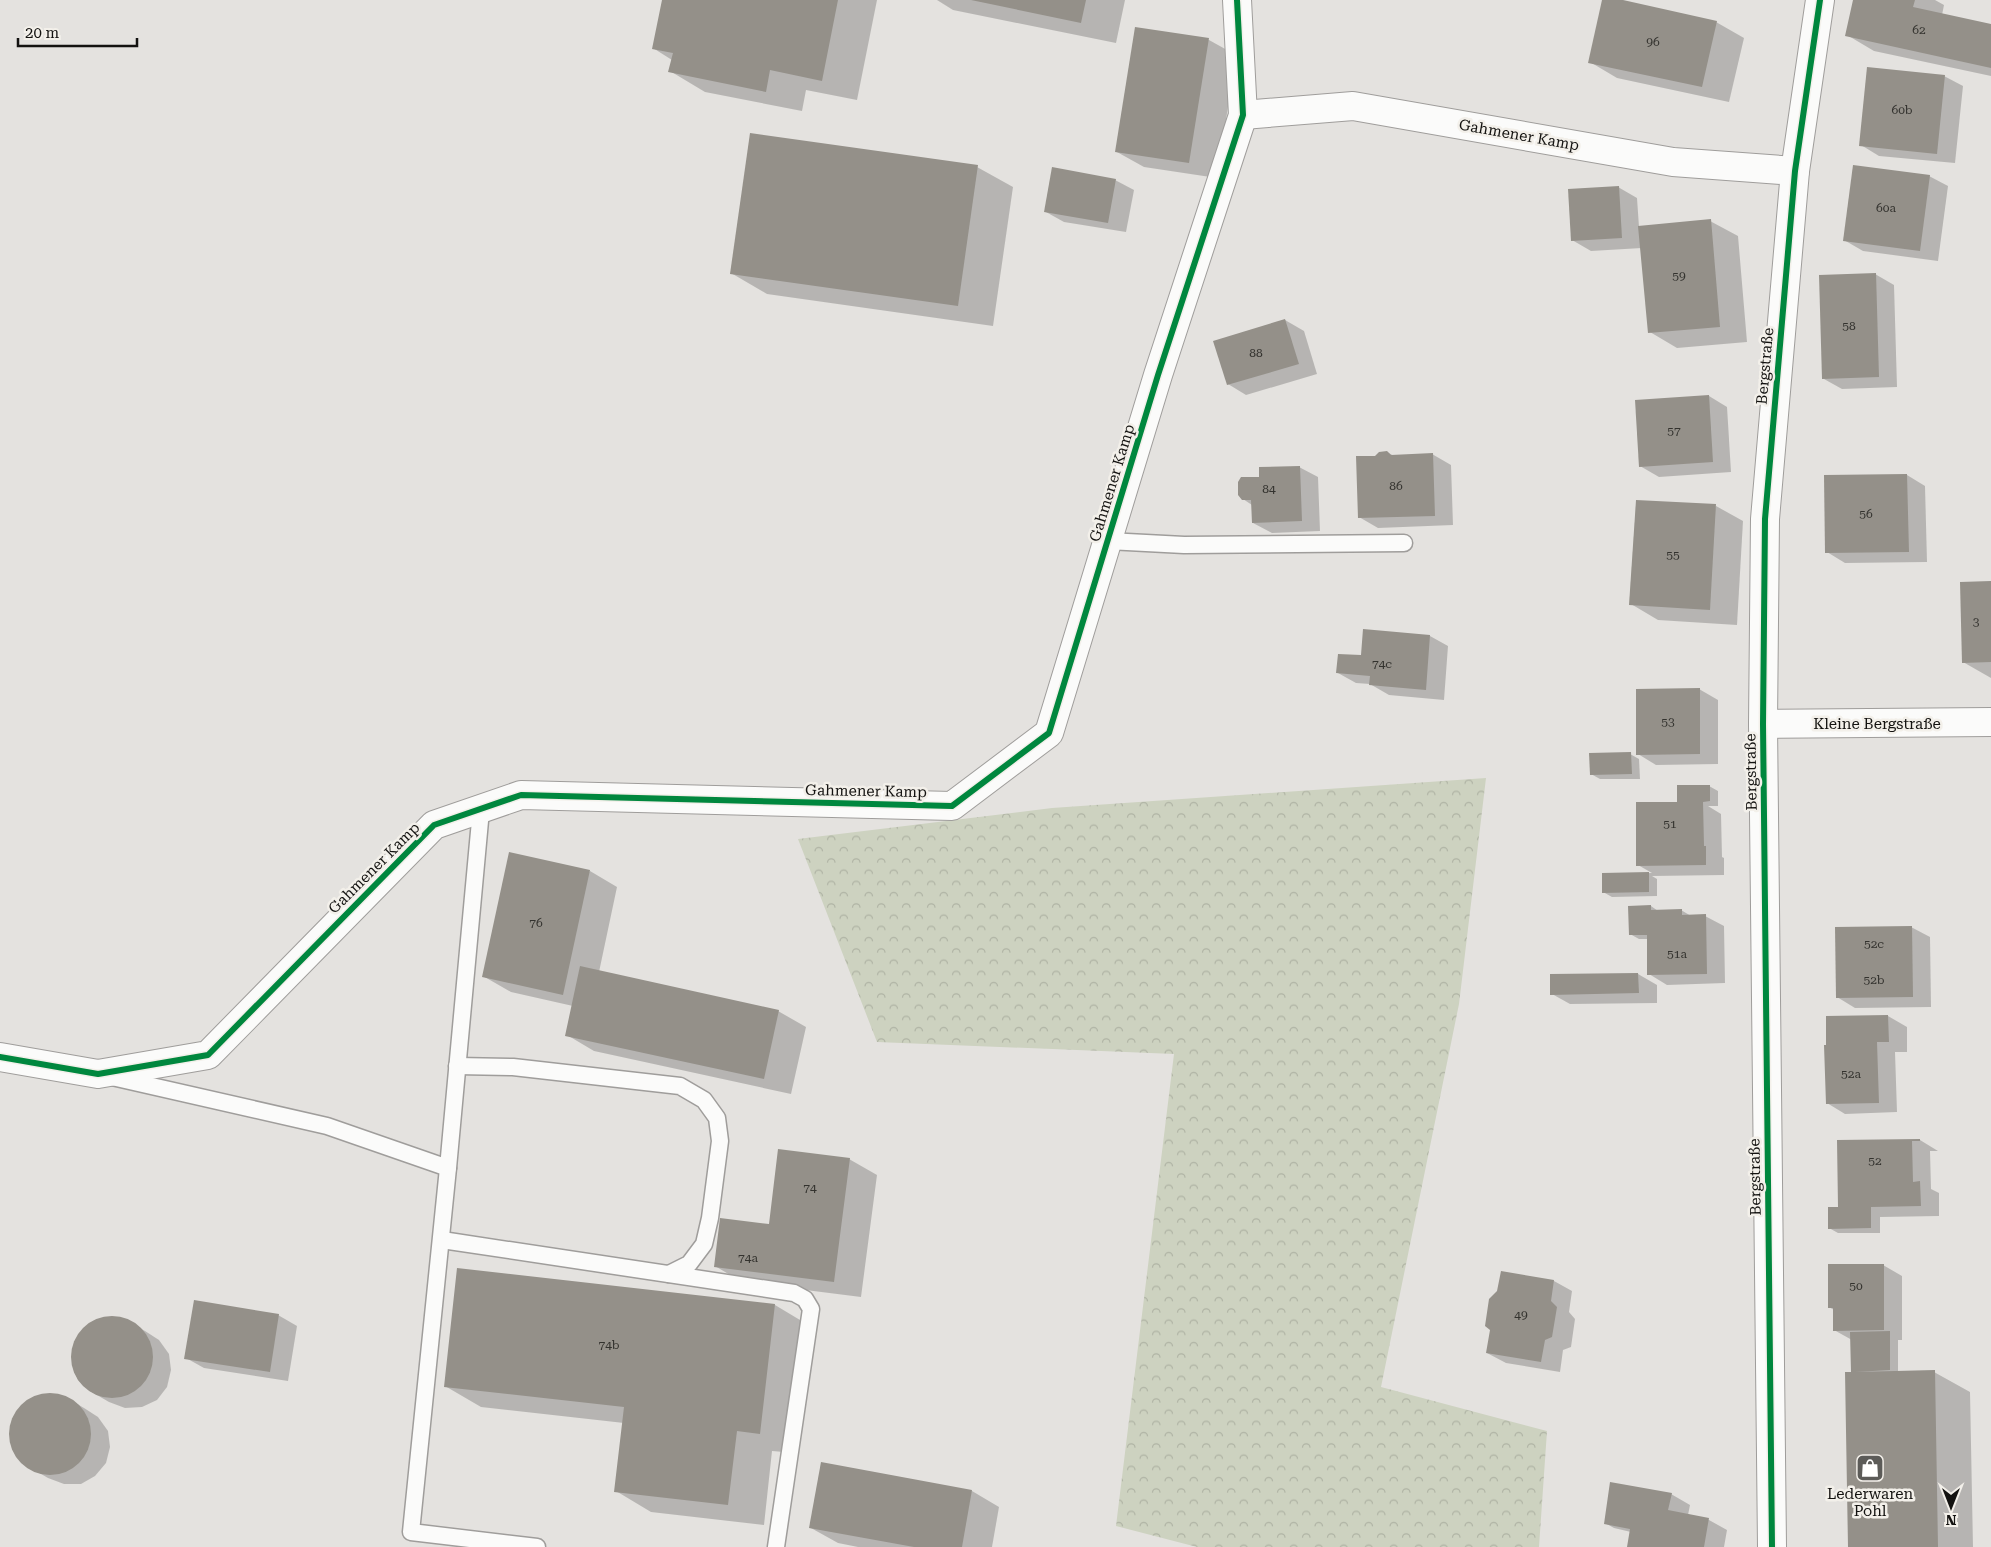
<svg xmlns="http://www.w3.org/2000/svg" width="1991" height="1547" font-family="'Roboto Serif',serif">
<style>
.forest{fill:url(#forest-crowns)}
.shadow{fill:#0003}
.building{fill:#949089}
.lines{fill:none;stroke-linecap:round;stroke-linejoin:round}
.lane-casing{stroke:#9f9d9b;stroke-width:19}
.street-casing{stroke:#9f9d9b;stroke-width:30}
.lane{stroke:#fbfbfa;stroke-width:16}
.street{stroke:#fbfbfa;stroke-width:28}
.cycleway-casing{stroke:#f3f0ea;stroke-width:9}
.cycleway{stroke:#00873e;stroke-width:6}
.labels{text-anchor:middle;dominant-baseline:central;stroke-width:5;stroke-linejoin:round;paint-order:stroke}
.number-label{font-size:12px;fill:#33322e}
.street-label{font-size:15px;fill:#131210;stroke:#f3f0ea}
.poi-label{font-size:15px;fill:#131210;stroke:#f3f0ea}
</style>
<defs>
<pattern id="forest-crowns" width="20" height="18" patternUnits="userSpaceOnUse" patternTransform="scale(1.25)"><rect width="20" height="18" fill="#cdd2c0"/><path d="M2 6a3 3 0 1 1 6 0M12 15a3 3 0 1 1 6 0" fill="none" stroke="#afb3a4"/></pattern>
</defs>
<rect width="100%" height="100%" fill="#e4e2df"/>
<path class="forest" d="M1486,778L1459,1004L1381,1387L1547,1431L1539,1547H1197L1116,1526L1174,1054L877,1042L798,839L1052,808Z"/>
<g class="shadow">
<path d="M663,0H877L857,100L806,90L802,111L705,92L670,71L672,60L653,48Z"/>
<path d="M937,0H1125L1116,43L953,10Z"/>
<path d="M1604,0H1617L1716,22L1744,38L1729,102L1617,78L1590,62Z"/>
<path d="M1855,0H1935L1944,5L1942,15L1991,26V76L1874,51L1847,35Z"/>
<path d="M1136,28L1209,40L1236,55L1217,178L1144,167L1117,152Z"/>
<path d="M1944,76L1963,86L1955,163L1879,156L1861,145Z"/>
<path d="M977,167L1013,187L993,326L767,294L731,273Z"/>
<path d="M1929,176L1948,186L1938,261L1863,251L1844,240Z"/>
<path d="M1115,180L1134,190L1126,232L1064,222L1046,212Z"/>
<path d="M1618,187L1637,198L1639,227L1710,221L1738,236L1747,342L1677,348L1650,332L1642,248L1591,251L1572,240Z"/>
<path d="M1875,274L1894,285L1897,387L1842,389L1824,379Z"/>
<path d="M1285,320L1304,331L1317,374L1246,395L1228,384Z"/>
<path d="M1709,396L1727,407L1731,472L1659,477L1640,466Z"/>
<path d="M1387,452L1394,456L1432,454L1451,465L1453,525L1378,528L1359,517L1376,457Z"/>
<path d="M1299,467L1318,477L1320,531L1272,533L1253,523L1252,505L1243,499L1261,478Z"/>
<path d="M1907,475L1925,486L1927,562L1845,563L1827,552Z"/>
<path d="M1716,506L1743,521L1737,625L1658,620L1631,604Z"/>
<path d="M1991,582V678L1963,662Z"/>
<path d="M1430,636L1448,646L1444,700L1389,695L1370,684L1356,683L1338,673L1363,656Z"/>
<path d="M1699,689L1718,700V764L1656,765L1638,754Z"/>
<path d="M1630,754L1639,759L1640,779H1600L1591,774Z"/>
<path d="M1709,786L1718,791V806H1708L1721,814L1722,857L1724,858V875L1652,876L1657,879V896L1612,897L1603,892V874L1652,873L1638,865L1682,803Z"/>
<path d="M590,871L617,887L599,972L778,1011L806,1027L791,1094L594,1051L567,1035L573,1006L511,992L483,976Z"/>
<path d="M1651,906L1658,911L1681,910L1691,916H1705L1724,926L1725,983L1667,985L1649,974L1648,939H1639L1630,934Z"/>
<path d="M1911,927L1930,937L1931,1007L1855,1008L1837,997Z"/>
<path d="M1638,974L1657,985V1003L1570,1004L1552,994L1551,975Z"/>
<path d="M1888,1016L1907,1027V1052H1895L1897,1112L1845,1114L1827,1103V1017Z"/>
<path d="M1920,1140L1938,1151H1930L1931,1189L1939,1193V1216L1880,1217V1233H1838L1829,1228L1839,1208L1838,1141Z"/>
<path d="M849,1159L877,1175L861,1297L742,1282L715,1266L770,1225Z"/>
<path d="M1883,1265L1902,1276V1340H1898V1372H1934L1970,1392L1973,1547H1849L1857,1373L1852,1370V1340L1834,1330V1310L1829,1307Z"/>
<path d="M1502,1272L1554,1281L1572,1291L1569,1312L1575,1319L1571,1347L1563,1350L1560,1372L1506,1363L1487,1353Z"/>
<path d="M775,1305L810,1326L796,1453L772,1451L764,1525L651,1512L616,1491L624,1423L481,1407L445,1386Z"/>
<path d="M278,1315L297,1326L288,1381L204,1368L186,1358Z"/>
<path d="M110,1317L126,1320L145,1331L159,1340L169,1354L171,1370L167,1387L157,1400L142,1407L125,1408L109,1402L90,1391L78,1380L72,1364L73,1347L81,1332L93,1321Z"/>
<path d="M48,1394L65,1397L84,1408L98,1417L108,1431L110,1447L106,1463L95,1476L81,1484H64L48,1478L29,1467L17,1456L11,1440L12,1423L19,1409L32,1398Z"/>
<path d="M972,1491L999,1507L992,1547H858L838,1543L811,1528Z"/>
<path d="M1671,1494L1690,1505L1688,1515L1709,1520L1727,1530L1724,1547H1628L1631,1532L1614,1528L1605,1523Z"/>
</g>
<g class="building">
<path d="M662,0H838L822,81L770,70L766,92L668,72L673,53L652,49Z"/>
<path d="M971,0H1086L1081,23Z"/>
<path d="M1602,0H1623L1717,21L1702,87L1588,63Z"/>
<path d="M1853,0H1915L1913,7L1991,24V68L1845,36Z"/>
<path d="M1135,27L1209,38L1189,163L1115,152Z"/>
<path d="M1867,67L1945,75L1937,154L1859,146Z"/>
<path d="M750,133L978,165L958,306L730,274Z"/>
<path d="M1853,165L1930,175L1920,251L1843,241Z"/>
<path d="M1052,167L1116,179L1108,223L1044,212Z"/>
<path d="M1619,186L1622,238L1571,241L1568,189Z"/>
<path d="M1711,219L1720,327L1648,333L1638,226Z"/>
<path d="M1876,273L1879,377L1822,379L1819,275Z"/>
<path d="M1285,319L1299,364L1227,385L1213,341Z"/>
<path d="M1709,395L1713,462L1639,467L1635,400Z"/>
<path d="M1387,451L1391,455L1433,453L1435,516L1358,518L1356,456H1375L1379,452Z"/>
<path d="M1300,466L1302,521L1252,523L1251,500H1242L1238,495V482L1241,477H1259V467Z"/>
<path d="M1907,474L1909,552L1825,553L1824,475Z"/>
<path d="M1636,500L1716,504L1710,610L1629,605Z"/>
<path d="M1991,581V662L1962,663L1960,582Z"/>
<path d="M1363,629L1430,635L1426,690L1369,685L1370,676L1336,673L1338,654L1361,655Z"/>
<path d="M1700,688V754L1636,755V689Z"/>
<path d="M1631,752L1632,774L1590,775L1589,753Z"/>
<path d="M1677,785H1710V801L1703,802L1704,846H1706V865L1636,866V802H1677Z"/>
<path d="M509,852L590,870L563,995L482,977Z"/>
<path d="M1649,872V892L1602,893V873Z"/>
<path d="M1651,905V910L1682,909V915L1706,914L1707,974L1647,975V935H1629L1628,906Z"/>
<path d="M1912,926L1913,997L1836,998L1835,927Z"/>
<path d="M580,966L779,1010L764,1079L565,1036Z"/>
<path d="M1638,973L1639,993L1550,995V974Z"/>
<path d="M1888,1015L1889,1042H1877L1879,1103L1826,1104L1824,1045H1826V1016Z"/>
<path d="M1920,1139V1141H1912L1913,1182L1920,1181L1921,1206L1871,1207V1228L1828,1229V1207H1838L1837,1140Z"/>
<path d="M778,1149L850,1158L834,1282L714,1267L720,1218L769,1224Z"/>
<path d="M1828,1264H1884V1330L1833,1331V1308H1828Z"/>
<path d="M457,1268L775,1304L760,1434L737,1431L728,1505L614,1492L624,1407L444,1387Z"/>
<path d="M1501,1271L1554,1280L1551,1301L1557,1307L1552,1337L1545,1340L1541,1362L1486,1353L1490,1330L1485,1326L1489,1299L1497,1291Z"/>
<path d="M194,1300L279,1314L270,1372L184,1359Z"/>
<circle cx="112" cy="1357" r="41"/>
<path d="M1890,1331V1370L1855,1372L1935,1370L1938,1547H1848L1845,1372H1851L1850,1332Z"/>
<circle cx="50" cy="1434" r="41"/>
<path d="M821,1462L972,1490L962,1547H914L809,1528Z"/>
<path d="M1610,1482L1672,1493L1668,1510L1709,1518L1704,1547H1627L1630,1529L1604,1524Z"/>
</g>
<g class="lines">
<defs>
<g id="lane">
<path d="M1108,541L1184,545L1404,543"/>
<path d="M457,1066L513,1067L680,1086L704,1100L717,1118L720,1141L710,1218L704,1244L689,1264L669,1274"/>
<path d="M112,1077L327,1126L448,1168L411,1532L537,1547"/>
<path d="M448,1168L481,810"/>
<path d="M442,1240L794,1293L805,1299L811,1309L776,1547"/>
</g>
<g id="street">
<path d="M1243,115L1353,106L1673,162L1795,171"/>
<path d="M1763,724L1991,722"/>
<path d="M0,1057L98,1074L208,1055L434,825L521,795L952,806L1049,733L1158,375L1243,115L1237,0"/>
<path d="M1772,1547L1763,724L1765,519L1795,171L1820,0"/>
</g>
</defs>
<use href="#lane" class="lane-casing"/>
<use href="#street" class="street-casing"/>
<use href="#lane" class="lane"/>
<use href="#street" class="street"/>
<defs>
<g id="cycleway">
<path d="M0,1057L98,1074L208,1055L434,825L521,795L952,806L1049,733L1158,375L1243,115L1237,0"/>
<path d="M1772,1547L1763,724L1765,519L1795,171L1820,0"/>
</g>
</defs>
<use href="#cycleway" class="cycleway-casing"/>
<use href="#cycleway" class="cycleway"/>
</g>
<defs>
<symbol id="shop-square" viewBox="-11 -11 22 22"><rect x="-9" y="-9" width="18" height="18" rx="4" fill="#5c5b58" stroke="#f3f0ea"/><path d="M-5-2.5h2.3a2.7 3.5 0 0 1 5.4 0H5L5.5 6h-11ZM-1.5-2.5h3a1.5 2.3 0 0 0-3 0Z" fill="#fff"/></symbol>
</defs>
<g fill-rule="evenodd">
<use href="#shop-square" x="1854" y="1452" width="32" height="32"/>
</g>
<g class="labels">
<g class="number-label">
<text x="1919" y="30">62</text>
<text x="1653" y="42">96</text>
<text x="1902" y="110">60b</text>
<text x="1886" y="208">60a</text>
<text x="1679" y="276">59</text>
<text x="1849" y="326">58</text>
<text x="1256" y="353">88</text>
<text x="1674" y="431">57</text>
<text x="1396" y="486">86</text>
<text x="1269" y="489">84</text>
<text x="1866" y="514">56</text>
<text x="1673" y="555">55</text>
<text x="1976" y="622">3</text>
<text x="1382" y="664">74c</text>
<text x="1668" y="722">53</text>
<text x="1670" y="824">51</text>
<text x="536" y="923">76</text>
<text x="1874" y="944">52c</text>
<text x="1677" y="954">51a</text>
<text x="1874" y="980">52b</text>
<text x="1851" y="1074">52a</text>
<text x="1875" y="1161">52</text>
<text x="810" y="1188">74</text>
<text x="748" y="1258">74a</text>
<text x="1856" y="1286">50</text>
<text x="1521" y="1315">49</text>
<text x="609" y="1345">74b</text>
</g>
<g class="street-label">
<text transform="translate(1519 135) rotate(10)">Gahmener Kamp</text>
<text transform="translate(1765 366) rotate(-85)">Bergstraße</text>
<text transform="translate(1112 483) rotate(-73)">Gahmener Kamp</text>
<text x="1877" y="724">Kleine Bergstraße</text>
<text transform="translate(1751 772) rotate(-91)">Bergstraße</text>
<text transform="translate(866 791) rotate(1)">Gahmener Kamp</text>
<text transform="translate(374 868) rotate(-45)">Gahmener Kamp</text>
<text transform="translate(1755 1177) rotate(-91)">Bergstraße</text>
</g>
<g class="poi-label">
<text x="1870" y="1494">Lederwaren<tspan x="1870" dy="17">Pohl</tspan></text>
</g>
</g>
<g transform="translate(1951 1507) rotate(180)" stroke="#f3f0ea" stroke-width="4" paint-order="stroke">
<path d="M0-4L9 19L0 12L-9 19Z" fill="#131210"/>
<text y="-8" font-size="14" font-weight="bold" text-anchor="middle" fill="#131210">N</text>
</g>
<path d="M18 38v8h119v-8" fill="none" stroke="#131210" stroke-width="2.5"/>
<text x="25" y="38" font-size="15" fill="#131210" stroke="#f3f0ea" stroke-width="4" paint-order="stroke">20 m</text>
</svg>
